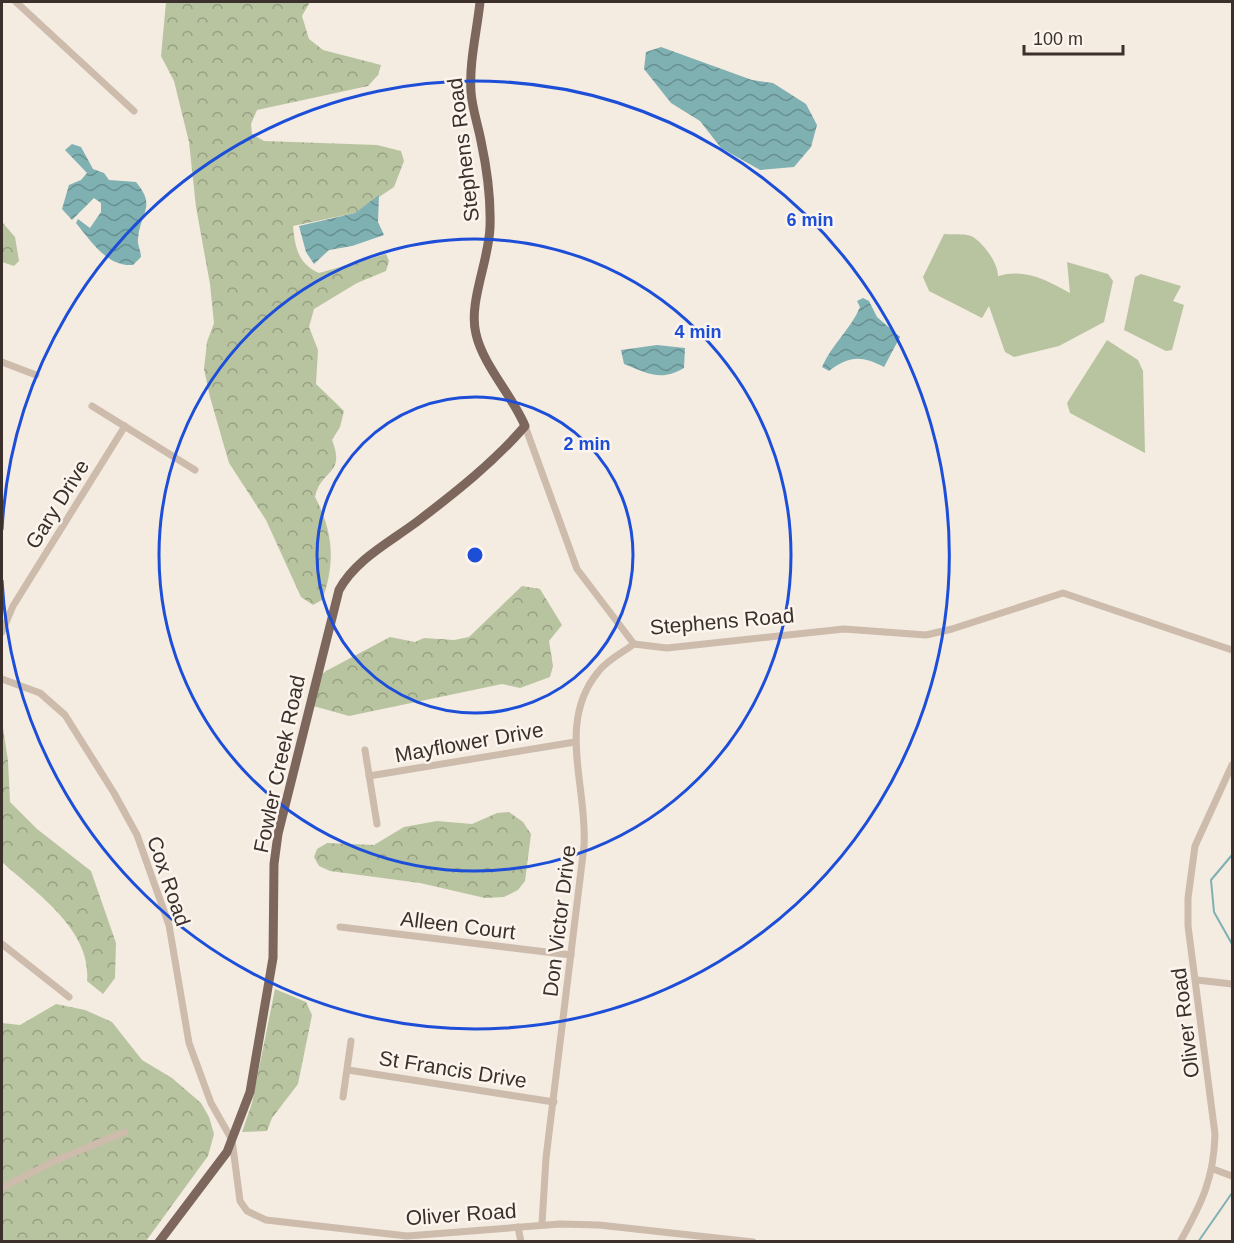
<svg xmlns="http://www.w3.org/2000/svg" width="1234" height="1243" font-family="Arial,sans-serif">
<style>
.forest{fill:url(#forest-crowns)}
.garden{fill:#b8c4a0}
.water{fill:url(#water-waves)}
.lines{fill:none;stroke-linecap:round;stroke-linejoin:round}
.stream{stroke:#7fb0b2;stroke-width:2}
.minor{stroke:#cdbbac;stroke-width:7}
.major{stroke:#7d675c;stroke-width:9}
.ring{fill:none;stroke:#1d4ed8;stroke-width:3}
.labels{text-anchor:middle;dominant-baseline:central;stroke-width:5;stroke-linejoin:round;paint-order:stroke}
.street-label{font-size:21px;fill:#3b302b;stroke:#fbf5ee}
.centre{fill:#1d4ed8;stroke:#fbf5ee;stroke-width:3}
.ring-label{font-size:18px;text-anchor:middle;font-weight:bold;fill:#1d4ed8;stroke:#fbf5ee;stroke-width:5;stroke-linejoin:round;paint-order:stroke}
</style>
<defs>
<pattern id="forest-crowns" width="20" height="18" patternUnits="userSpaceOnUse" patternTransform="scale(1.5)"><rect width="20" height="18" fill="#b8c4a0"/><path d="M2 6a3 3 0 1 1 6 0M12 15a3 3 0 1 1 6 0" fill="none" stroke="#97a083"/></pattern>
<pattern id="water-waves" width="16" height="10" patternUnits="userSpaceOnUse" patternTransform="scale(1.5)"><rect width="16" height="10" fill="#7fb0b2"/><path d="M0 5q4-4 8 0t8 0" fill="none" stroke="#699091"/></pattern>
</defs>
<rect width="100%" height="100%" fill="#f4ebe1"/>
<g class="forest">
<path d="M166,2H310L302,16L309,39L323,50L381,65L378,75L368,86L257,110L251,124L252,134L264,141L377,145L401,151L404,161L394,187L355,213L293,226C295,247 298,264 319,273L386,254L389,261L386,271L357,283L314,309L309,327L318,350L316,384L344,411L340,427L332,440C346,475 321,469 315,497C333,531 336,563 322,600L313,605L301,597L266,520L229,463L210,397L204,369L207,342L214,323L210,284L196,207L189,142L174,81L161,56Z"/>
<path d="M2,222L15,237L19,261L14,266L2,262Z"/>
<path d="M522,586L540,589L562,625L549,641L553,666L550,677L520,688L502,684L349,716L310,705L316,679L326,671L390,637L415,642L424,638L454,640L469,637Z"/>
<path d="M2,721L8,761L10,802L37,829L91,871L116,943L115,978L103,994L87,981C92,930 36,893 2,862Z"/>
<path d="M509,812L523,822L531,834L525,881L518,890L504,897L485,898L420,883L330,871L319,866L314,857L317,849L327,843L374,845L404,827L437,821L472,824L497,813Z"/>
<path d="M275,989L306,1002L312,1015L298,1084L272,1118L267,1131L242,1132L252,1103Z"/>
<path d="M56,1004L85,1010L112,1022L142,1060L172,1078L201,1103L209,1117L214,1134L208,1156L146,1241H2V1023L20,1025Z"/>
</g>
<g class="garden">
<path d="M944,234C953,235 966,233 973,237C984,244 998,263 998,276C1026,268 1046,280 1070,293L1067,262L1108,274L1113,281L1104,322L1059,346L1014,357L1005,352L989,306L982,318L929,291L923,277Z"/>
<path d="M1141,274L1181,286L1173,301L1184,305L1172,350L1166,351L1124,330L1135,277Z"/>
<path d="M1107,340L1138,360L1143,371L1145,453L1070,413L1067,403Z"/>
</g>
<g class="water">
<path d="M661,47L752,80L773,83L806,104L817,125L811,147L794,167L760,170L721,148L700,121L671,103L644,69L646,52Z"/>
<path d="M72,144L81,147L93,169L104,173L109,180L136,182C157,207 140,212 138,239C137,244 141,251 141,257L133,265C107,267 91,241 76,223L78,219L90,228L101,212V203L94,198L72,220L62,209L69,185L81,180L87,173L65,150Z"/>
<path d="M379,195L378,222L384,235L352,246L329,250L314,264L306,252L299,226L355,213Z"/>
<path d="M863,298L869,301L877,317L900,337L884,367C861,355 849,356 829,371L822,367C832,344 851,329 860,307L857,301Z"/>
<path d="M657,345L685,348L684,368C661,382 647,373 624,364L621,350Z"/>
</g>
<g class="lines">
<g class="stream">
<path d="M1232,855L1211,880L1214,912L1232,944"/>
<path d="M1198,1242L1232,1193"/>
</g>
<g class="minor">
<path d="M16,2L134,111"/>
<path d="M2,362L36,375"/>
<path d="M92,406L195,470"/>
<path d="M525,426L577,569L634,644L667,648L844,629L926,635L952,629L1063,593L1232,650"/>
<path d="M2,632L13,606L125,426"/>
<path d="M2,679L40,693L65,715L114,793L137,835L169,925L189,1043L211,1103L232,1140L240,1201L247,1211L266,1220L407,1236L560,1224L599,1225L753,1242"/>
<path d="M365,750L377,824"/>
<path d="M369,776L575,742"/>
<path d="M340,927L571,955"/>
<path d="M2,944L69,997"/>
<path d="M1197,980L1232,984"/>
<path d="M348,1070L554,1102"/>
<path d="M343,1097L351,1041"/>
<path d="M1213,1169L1232,1176"/>
<path d="M2,1188L54,1161L125,1132"/>
<path d="M542,1224L546,1158L584,846C588,788 556,723 598,672C607,660 622,653 634,644"/>
<path d="M518,1227L521,1242"/>
<path d="M1180,1242C1202,1203 1214,1178 1215,1134L1188,926V898L1195,846L1232,765"/>
</g>
<path class="major" d="M159,1242L227,1152L250,1092L273,958L274,864L278,834L339,590C356,559 390,542 418,521C456,492 494,462 525,426C512,395 483,365 476,334C468,303 489,261 490,227C491,198 487,169 481,141C478,125 472,108 471,92C469,62 477,31 480,2"/>
</g>
<g class="ring">
<circle cx="475" cy="555" r="158"/>
<circle cx="475" cy="555" r="316"/>
<path d="M2 530A474 474 0 1 1 2 580"/>
</g>
<g class="labels">
<g class="street-label">
<text transform="translate(463 150) rotate(-97)">Stephens Road</text>
<text transform="translate(57 504) rotate(-58)">Gary Drive</text>
<text transform="translate(722 621) rotate(-5)">Stephens Road</text>
<text transform="translate(469 742) rotate(-10)">Mayflower Drive</text>
<text transform="translate(279 764) rotate(-78)">Fowler Creek Road</text>
<text transform="translate(169 881) rotate(71)">Cox Road</text>
<text transform="translate(559 921) rotate(-83)">Don Victor Drive</text>
<text transform="translate(458 925) rotate(7)">Alleen Court</text>
<text transform="translate(1185 1023) rotate(-97)">Oliver Road</text>
<text transform="translate(453 1069) rotate(9)">St Francis Drive</text>
<text transform="translate(461 1214) rotate(-4)">Oliver Road</text>
</g>
</g>
<circle cx="475" cy="555" r="9" class="centre"/>
<g class="ring-label">
<text x="810" y="226">6 min</text>
<text x="698" y="338">4 min</text>
<text x="587" y="450">2 min</text>
</g>
<rect width="1234" height="1243" fill="none" stroke="#3b302b" stroke-width="6"/>
<path d="M1024 45v9h99v-9" fill="none" stroke="#3b302b" stroke-width="3"/>
<text x="1033" y="45" font-size="18" fill="#3b302b" stroke="#fbf5ee" stroke-width="4.5" paint-order="stroke">100 m</text>
</svg>
